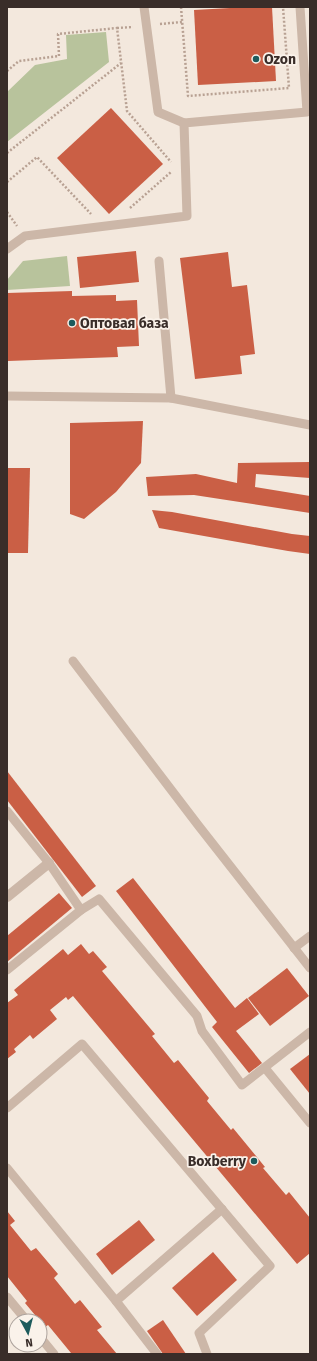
<svg xmlns="http://www.w3.org/2000/svg" width="317" height="1361" font-family="'Fira Sans',sans-serif">
<style>
.green{fill:#b8c39c}
.building{fill:#ca5f45}
.lines{fill:none;stroke-linecap:round;stroke-linejoin:round}
.path{stroke:#b8a193;stroke-width:2.5;stroke-dasharray:2 2;stroke-linecap:butt}
.lane{stroke:#ccb7a8;stroke-width:9}
.street{stroke:#ccb7a8;stroke-width:10}
.poi-dot{fill:#1d5b5c;stroke:#faf2ea;stroke-width:1.5}
.labels{text-anchor:middle;dominant-baseline:central;stroke-width:3.5;stroke-linejoin:round;paint-order:stroke}
.poi-label{font-size:14px;font-weight:bold;fill:#392d29;stroke:#faf2ea;text-anchor:start}
</style>
<rect width="100%" height="100%" fill="#f3e8dd"/>
<g class="green">
<path d="M106,32L109,62L7,142V92L35,65L67,59L66,35Z"/>
<path d="M67,256L70,286L7,290V280L23,261Z"/>
</g>
<g class="building">
<path d="M248,7H272L276,81L198,85L194,10Z"/>
<path d="M111,108L163,164L109,214L57,158Z"/>
<path d="M136,251L139,282L80,288L77,257Z"/>
<path d="M228,252L232,287L247,285L255,354L240,356L242,374L195,379L180,258Z"/>
<path d="M72,291V296L116,295V301L137,300L139,346L117,347L118,357L8,361L7,293Z"/>
<path d="M143,421L141,463L116,492L84,519L70,514V423Z"/>
<path d="M310,462V478L256,474L255,487L310,496V513L194,495L148,496L146,477L196,474L237,483L238,463Z"/>
<path d="M7,468H30L28,553H7Z"/>
<path d="M152,510L172,512L292,534L310,536V554L288,551L159,528Z"/>
<path d="M7,771L96,886L82,897L7,800Z"/>
<path d="M133,878L235,1008L247,998L259,1014L236,1031L262,1063L249,1073L212,1027L217,1022L116,891Z"/>
<path d="M59,893L72,908L7,962V936Z"/>
<path d="M81,944L89,954L93,951L107,967L102,971L155,1034L152,1036L174,1063L178,1060L209,1098L207,1101L231,1130L233,1128L265,1167L263,1168L286,1195L289,1192L310,1218V1253L297,1264L73,996L68,1000L66,997L50,1010L57,1019L33,1039L30,1035L14,1049L16,1052L7,1059V1003L18,995L14,990L63,949L68,955Z"/>
<path d="M287,968L309,996L270,1026L248,998Z"/>
<path d="M310,1054V1094L290,1069Z"/>
<path d="M7,1211L15,1221L10,1225L31,1251L36,1248L58,1274L54,1278L75,1304L80,1300L102,1327L97,1330L117,1354H70L71,1353L48,1325L45,1327L25,1303L27,1301L7,1276Z"/>
<path d="M139,1220L155,1240L112,1275L96,1254Z"/>
<path d="M213,1252L237,1280L197,1316L172,1288Z"/>
<path d="M163,1320L186,1354H163L147,1331Z"/>
</g>
<g class="lines">
<g class="path">
<path d="M181,7L188,96L289,88L283,7"/>
<path d="M160,24L182,22"/>
<path d="M117,28L133,27"/>
<path d="M7,71L19,61L59,56L58,34L117,28L127,111L171,162"/>
<path d="M7,153L121,63"/>
<path d="M7,182L37,157L91,214"/>
<path d="M130,208L171,172"/>
<path d="M7,212L17,226"/>
</g>
<g class="lane">
<path d="M144,7L158,112L184,123"/>
<path d="M7,249L25,236L187,216L184,123L307,112L300,7"/>
<path d="M159,261L171,398"/>
<path d="M7,396L171,398L310,425"/>
<path d="M73,661L198,825L310,968"/>
<path d="M7,811L49,863L81,910L99,899L197,1016L202,1031L242,1085L310,1032"/>
<path d="M294,948L310,936"/>
<path d="M7,970L81,910"/>
<path d="M265,1068L310,1123"/>
<path d="M7,1108L82,1044L270,1266L199,1333L207,1354"/>
<path d="M7,1168L116,1301L157,1354"/>
<path d="M7,1297L27,1321"/>
<path d="M116,1301L222,1209"/>
<path d="M40,1337L54,1354"/>
</g>
<path class="street" d="M7,897L49,863"/>
</g>
<g class="poi-dot">
<circle cx="256" cy="59" r="4"/>
<circle cx="72" cy="323" r="4"/>
<circle cx="254" cy="1161" r="4"/>
</g>
<g class="labels">
<g class="poi-label">
<text x="264" y="59">Ozon</text>
<text x="80" y="323">Оптовая база</text>
<text x="246" y="1161" text-anchor="end">Boxberry</text>
</g>
</g>
<rect width="317" height="1361" fill="none" stroke="#392d29" stroke-width="16"/>
<g transform="translate(28 1333) rotate(173)"><circle r="19" fill="#faf2ea" stroke="#ada39d"/>
<path d="M0-3L7 15L0 10L-7 15Z" fill="#1d5b5c"/>
<text y="-6" font-size="11" font-weight="bold" text-anchor="middle" fill="#392d29">N</text>
</g>
</svg>
